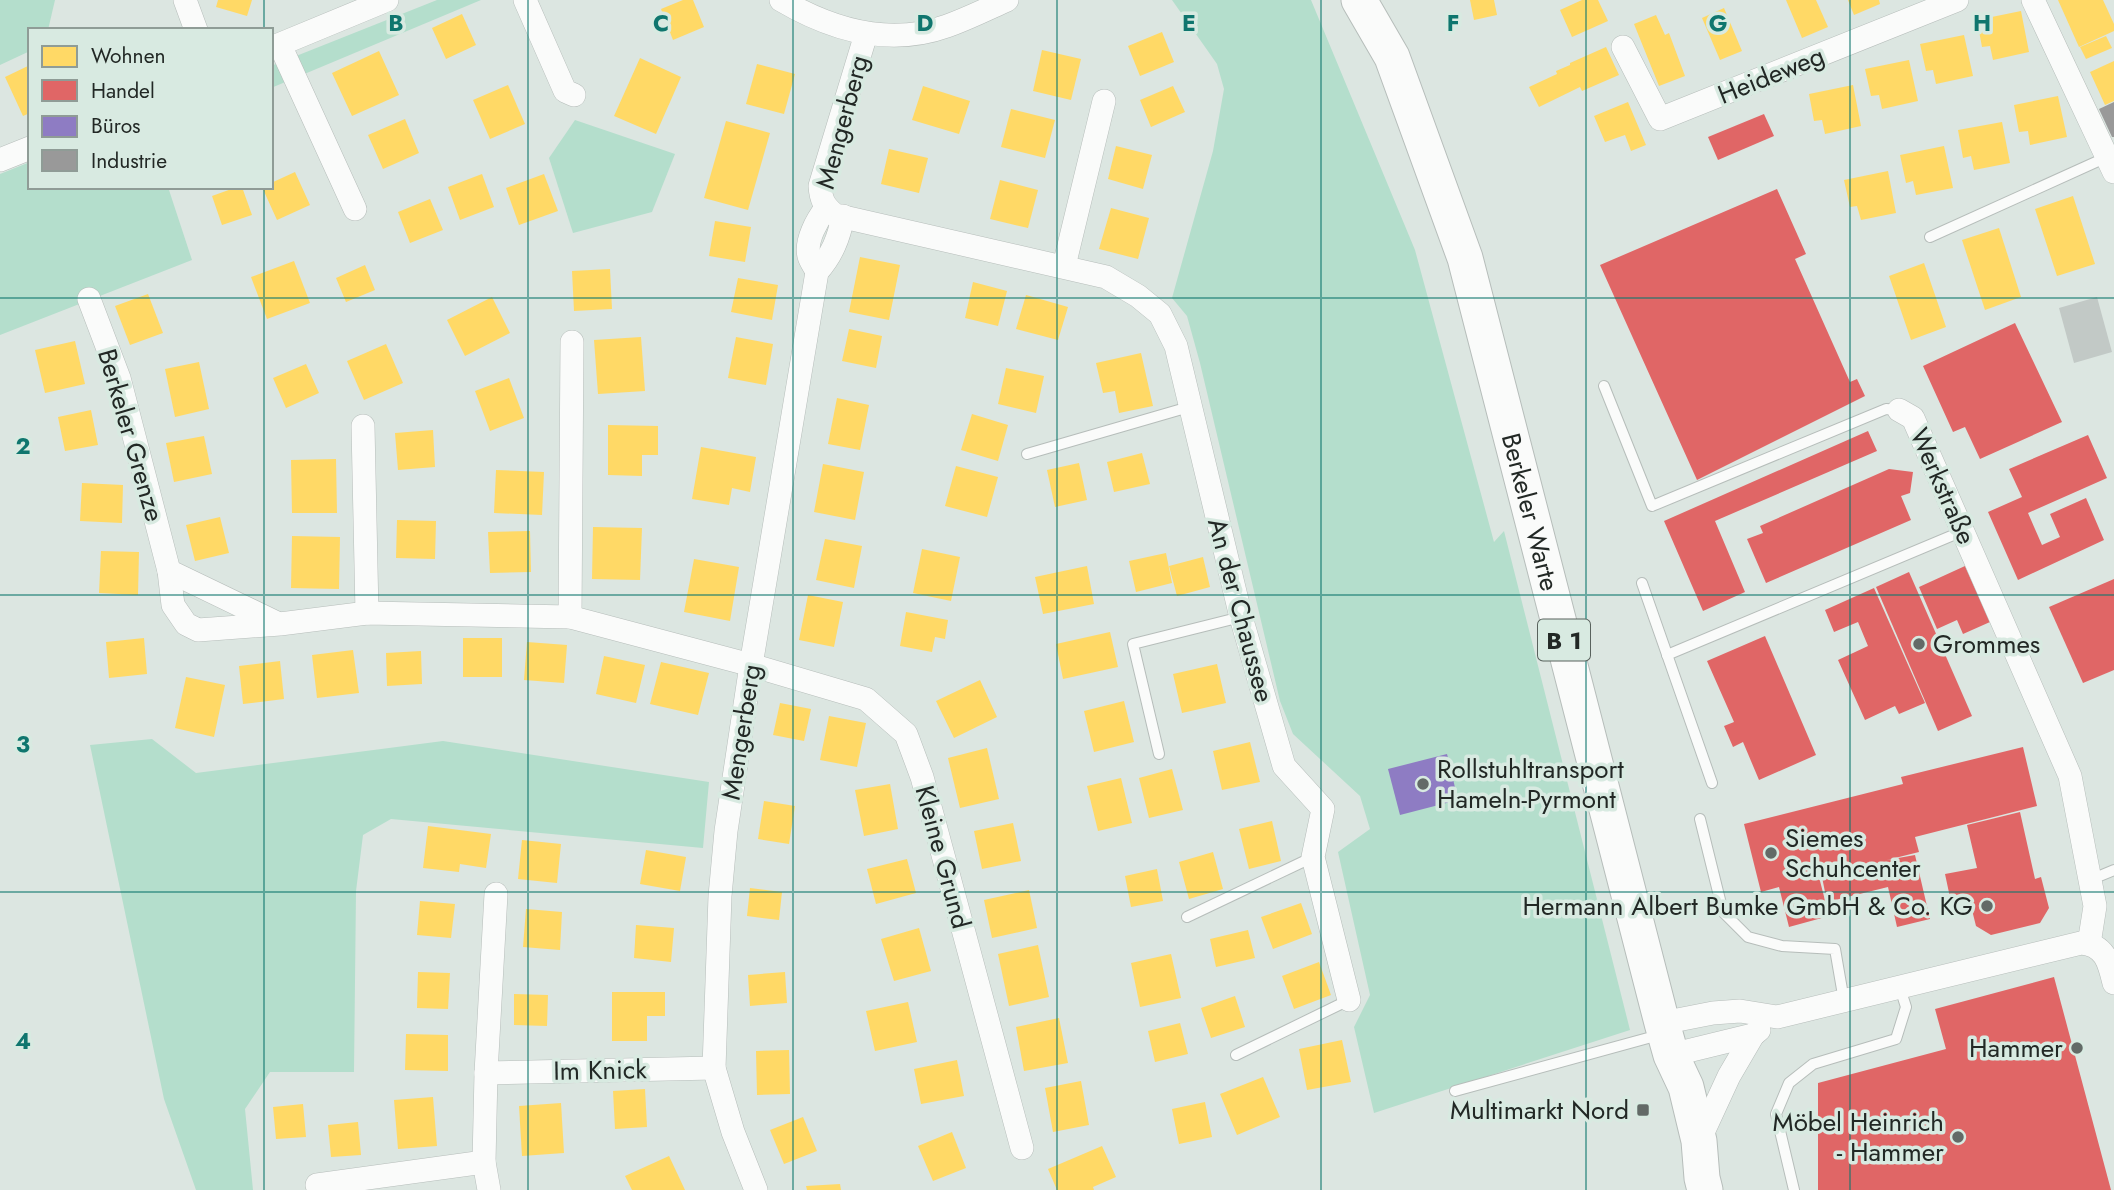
<svg xmlns="http://www.w3.org/2000/svg" width="2114" height="1190" font-family="Jost,sans-serif">
<style>
.green{fill:#b4decc}
.homes{fill:#ffd966}
.shops{fill:#e06666}
.offices{fill:#8e7cc3}
.industry{fill:#999}
.building{fill:#c2c9c6}
.lines{fill:none;stroke-linecap:round;stroke-linejoin:round}
.lane-casing{stroke:#b6bdba;stroke-width:12}
.street-casing{stroke:#b6bdba;stroke-width:24}
.primary-casing{stroke:#b6bdba;stroke-width:37}
.lane{stroke:#fafbfa;stroke-width:10}
.street{stroke:#fafbfa;stroke-width:23}
.primary{stroke:#fafbfa;stroke-width:35}
.grid{fill:none;stroke:#0f766e;stroke-width:2;stroke-opacity:0.55}
.poi-dot{fill:#636a67;stroke:#d8eae1;stroke-width:2.5}
.labels{text-anchor:middle;dominant-baseline:central;stroke-width:7;stroke-linejoin:round;paint-order:stroke}
.shield{fill:#d8eae1;stroke:#59625d;stroke-width:2}
.shield-label{font-size:24px;font-weight:bold;fill:#222825}
.street-label{font-size:26px;fill:#222825;stroke:#d8eae1}
.poi-label{font-size:26px;fill:#222825;stroke:#d8eae1;text-anchor:end}
.grid-label{font-size:23px;text-anchor:middle;font-weight:bold;fill:#0f766e;stroke:#d8eae1;stroke-width:7;stroke-linejoin:round;paint-order:stroke}
</style>
<rect width="100%" height="100%" fill="#dce6e1"/>
<g class="green">
<path d="M0,0H55L48,30H30V51L0,65Z"/>
<path d="M437,0H481L271,88V66Z"/>
<path d="M1172,0H1311L1415,250L1494,542L1504,531L1630,1030L1374,1113L1354,1027L1370,995L1338,852L1370,829L1360,796L1293,734L1280,701L1200,363L1187,316L1172,298L1213,151L1224,89L1217,64Z"/>
<path d="M575,120L675,154L652,212L573,233L549,158Z"/>
<path d="M30,162V187H168L192,260L0,335V174Z"/>
<path d="M152,739L196,773L443,741L709,782L703,848L391,819L363,835L356,891L354,1072H270L245,1109L253,1190H196L164,1099L90,745Z"/>
</g>
<g class="homes">
<path d="M218,0H252L247,16L216,7Z"/>
<path d="M683,0H693L704,27L673,40L661,9Z"/>
<path d="M1470,0H1494L1497,15L1474,20Z"/>
<path d="M1582,0H1598L1608,21L1572,37L1560,10Z"/>
<path d="M1786,0H1816L1828,27L1802,38Z"/>
<path d="M1848,0H1879L1880,4L1854,15Z"/>
<path d="M2058,0H2103L2114,24V31L2079,47Z"/>
<path d="M1724,8L1742,51L1720,60L1702,18Z"/>
<path d="M2021,11L2029,52L1993,60L1990,46L1982,47L1977,20Z"/>
<path d="M462,14L476,45L446,59L432,28Z"/>
<path d="M1656,15L1665,35L1669,33L1685,76L1659,86L1634,24Z"/>
<path d="M1162,32L1174,62L1140,76L1128,46Z"/>
<path d="M1964,35L1973,76L1936,84L1933,70L1926,71L1920,44Z"/>
<path d="M2106,36L2112,48L2086,59L2080,47Z"/>
<path d="M1606,47L1619,75L1582,91L1580,87L1539,107L1529,87L1557,74L1556,71L1570,65V63Z"/>
<path d="M1042,50L1081,59L1071,100L1033,91Z"/>
<path d="M379,51L399,95L352,116L332,73Z"/>
<path d="M640,58L681,77L656,134L614,116Z"/>
<path d="M1909,60L1918,101L1882,109L1879,95L1871,96L1865,69Z"/>
<path d="M2114,61V101L2105,105L2090,72Z"/>
<path d="M757,64L795,74L784,114L746,104Z"/>
<path d="M30,65V113L23,116L5,77Z"/>
<path d="M508,85L525,124L490,139L473,100Z"/>
<path d="M1853,85L1861,126L1825,134L1822,120L1814,121L1809,94Z"/>
<path d="M923,86L970,101L959,134L912,120Z"/>
<path d="M1173,86L1185,112L1151,127L1140,100Z"/>
<path d="M2058,96L2067,137L2030,145L2028,131L2019,132L2014,105Z"/>
<path d="M1628,102L1646,145L1631,151L1625,135L1605,142L1594,116Z"/>
<path d="M1011,109L1055,120L1045,158L1001,147Z"/>
<path d="M405,119L419,153L383,169L368,135Z"/>
<path d="M726,121L770,133L748,210L704,198Z"/>
<path d="M2002,122L2010,163L1974,170L1971,156L1963,158L1958,130Z"/>
<path d="M1116,146L1152,155L1143,189L1108,179Z"/>
<path d="M1944,146L1953,188L1916,195L1913,181L1906,183L1900,155Z"/>
<path d="M889,149L928,158L919,193L881,184Z"/>
<path d="M1888,171L1896,213L1861,220L1857,206L1850,207L1844,180Z"/>
<path d="M295,172L310,205L277,220L262,187H271V183Z"/>
<path d="M482,174L494,207L460,220L448,187Z"/>
<path d="M544,174L558,211L519,225L506,188Z"/>
<path d="M1000,180L1038,190L1028,228L990,219Z"/>
<path d="M237,187H242L252,215L222,225L212,196Z"/>
<path d="M2073,196L2095,264L2057,276L2035,209Z"/>
<path d="M430,199L443,230L410,243L398,212Z"/>
<path d="M1111,208L1149,218L1138,259L1099,249Z"/>
<path d="M715,221L751,227L745,262L709,256Z"/>
<path d="M1999,228L2021,297L1985,310L1962,240Z"/>
<path d="M860,257L900,265L889,320L849,312Z"/>
<path d="M294,261L310,303L267,319L251,277Z"/>
<path d="M1924,263L1946,327L1911,340L1889,276Z"/>
<path d="M365,265L375,290L346,302L336,278Z"/>
<path d="M610,269L612,309L574,311L572,271Z"/>
<path d="M738,278L778,285L772,320L731,312Z"/>
<path d="M973,282L1007,291L998,326L965,318Z"/>
<path d="M148,294L163,333L130,345L115,306Z"/>
<path d="M1026,295L1068,307L1058,340L1016,329Z"/>
<path d="M492,297L510,333L465,356L447,320Z"/>
<path d="M849,329L882,336L876,368L842,361Z"/>
<path d="M641,337L645,391L598,394L594,340Z"/>
<path d="M736,337L773,344L766,385L728,378Z"/>
<path d="M75,341L85,384L45,393L35,350Z"/>
<path d="M386,344L403,383L364,400L347,361Z"/>
<path d="M1141,353L1153,406L1119,413L1115,391L1103,393L1096,363Z"/>
<path d="M199,362L209,409L175,417L165,369Z"/>
<path d="M306,364L319,393L286,408L273,378Z"/>
<path d="M1006,368L1044,376L1036,413L998,404Z"/>
<path d="M509,378L524,418L490,431L475,391Z"/>
<path d="M837,398L869,405L860,450L828,444Z"/>
<path d="M91,410L98,445L65,451L58,417Z"/>
<path d="M972,414L1008,425L998,461L961,450Z"/>
<path d="M608,425L658,426V455H642V476L608,475Z"/>
<path d="M433,430L435,467L398,470L395,433Z"/>
<path d="M204,436L212,474L174,482L166,443Z"/>
<path d="M701,447L756,457L750,492L732,488L729,505L692,499Z"/>
<path d="M1142,453L1150,484L1114,492L1107,462Z"/>
<path d="M336,459L337,513H292L291,460Z"/>
<path d="M1079,463L1087,500L1055,507L1047,470Z"/>
<path d="M823,464L864,472L855,520L814,512Z"/>
<path d="M956,466L998,477L987,517L945,506Z"/>
<path d="M496,470L544,472L542,515L494,513Z"/>
<path d="M82,483L123,485L122,523L80,521Z"/>
<path d="M220,517L229,553L195,561L186,525Z"/>
<path d="M397,520L436,521L435,559L396,558Z"/>
<path d="M593,527L642,528L640,580L592,579Z"/>
<path d="M530,531L531,572L490,573L488,532Z"/>
<path d="M292,536L340,537L339,589L291,588Z"/>
<path d="M825,539L862,546L854,588L816,580Z"/>
<path d="M922,549L960,557L951,601L913,593Z"/>
<path d="M101,551L139,552L138,595L99,593Z"/>
<path d="M1166,553L1172,583L1136,592L1129,561Z"/>
<path d="M1203,557L1210,587L1177,596L1169,566Z"/>
<path d="M694,559L739,567L730,621L684,612Z"/>
<path d="M1087,566L1094,604L1043,614L1035,577Z"/>
<path d="M808,595L843,602L834,647L799,640Z"/>
<path d="M906,612L948,620L945,639L935,637L932,652L900,646Z"/>
<path d="M1110,632L1118,667L1063,679L1056,644Z"/>
<path d="M144,638L147,674L109,678L106,642Z"/>
<rect x="463" y="638" width="39" height="39"/>
<path d="M527,642L567,645L564,683L524,680Z"/>
<path d="M353,650L359,693L317,698L312,655Z"/>
<path d="M421,651L422,684L387,686L386,653Z"/>
<path d="M604,656L645,665L636,703L596,694Z"/>
<path d="M280,661L284,699L243,704L239,666Z"/>
<path d="M661,662L709,673L698,715L650,704Z"/>
<path d="M1217,664L1226,703L1182,713L1173,674Z"/>
<path d="M186,677L225,685L214,737L175,728Z"/>
<path d="M980,680L997,717L954,738L936,701Z"/>
<path d="M1124,701L1134,742L1094,752L1084,711Z"/>
<path d="M780,703L811,709L804,741L773,735Z"/>
<path d="M829,716L866,723L857,767L820,760Z"/>
<path d="M1250,742L1260,782L1222,790L1213,751Z"/>
<path d="M987,748L999,799L960,808L948,758Z"/>
<path d="M1172,769L1183,810L1149,818L1139,778Z"/>
<path d="M1121,778L1132,823L1098,831L1087,786Z"/>
<path d="M890,784L898,829L864,836L855,790Z"/>
<path d="M764,801L795,806L789,844L758,839Z"/>
<path d="M1272,821L1281,861L1249,869L1239,829Z"/>
<path d="M1013,823L1021,861L982,869L974,831Z"/>
<path d="M428,826L491,834L486,868L460,864L459,872L423,868Z"/>
<path d="M522,840L561,844L557,883L518,879Z"/>
<path d="M646,850L686,857L680,891L640,884Z"/>
<path d="M1213,852L1223,889L1189,899L1179,862Z"/>
<path d="M907,859L916,893L876,904L867,869Z"/>
<path d="M1157,869L1163,901L1131,907L1125,876Z"/>
<path d="M750,888L782,892L779,920L747,916Z"/>
<path d="M1029,890L1037,928L992,938L984,900Z"/>
<path d="M420,901L455,904L451,938L417,935Z"/>
<path d="M1301,903L1312,934L1273,949L1261,917Z"/>
<path d="M526,909L562,912L560,950L523,947Z"/>
<path d="M636,925L674,928L671,962L634,958Z"/>
<path d="M919,928L931,971L894,981L881,939Z"/>
<path d="M1248,930L1255,958L1216,967L1210,939Z"/>
<path d="M1038,945L1049,997L1009,1006L998,954Z"/>
<path d="M1171,954L1181,998L1140,1007L1131,963Z"/>
<path d="M1319,962L1331,995L1294,1009L1282,976Z"/>
<path d="M418,972L450,973L448,1009L417,1008Z"/>
<path d="M785,972L787,1003L750,1006L748,975Z"/>
<path d="M612,992H665V1016H647V1041H612Z"/>
<path d="M514,994L548,995L547,1026L514,1025Z"/>
<path d="M1235,996L1245,1027L1211,1038L1201,1008Z"/>
<path d="M908,1002L917,1042L875,1051L866,1011Z"/>
<path d="M1059,1018L1068,1063L1024,1071L1016,1027Z"/>
<path d="M1180,1023L1188,1054L1155,1062L1148,1031Z"/>
<path d="M406,1034L448,1035V1071L405,1070Z"/>
<path d="M1342,1040L1351,1082L1307,1090L1299,1049Z"/>
<path d="M789,1050L790,1094L757,1095L756,1051Z"/>
<path d="M957,1060L964,1096L921,1104L914,1069Z"/>
<path d="M1263,1077L1280,1117L1237,1135L1220,1094Z"/>
<path d="M1081,1081L1089,1125L1053,1132L1045,1088Z"/>
<path d="M645,1089L647,1127L615,1129L613,1091Z"/>
<path d="M433,1097L437,1146L398,1149L394,1100Z"/>
<path d="M1205,1102L1212,1137L1179,1144L1172,1109Z"/>
<path d="M561,1103L564,1153L522,1156L519,1106Z"/>
<path d="M303,1104L306,1137L276,1139L273,1107Z"/>
<path d="M803,1117L817,1151L784,1164L770,1130Z"/>
<path d="M358,1122L361,1155L331,1157L328,1125Z"/>
<path d="M952,1132L966,1168L933,1181L918,1146Z"/>
<path d="M1102,1146L1116,1177L1093,1187L1094,1190H1057L1048,1169Z"/>
<path d="M669,1156L685,1190H632L625,1176Z"/>
<path d="M840,1184L841,1190H807L806,1186Z"/>
</g>
<g class="shops">
<path d="M1764,114L1774,136L1718,160L1708,137Z"/>
<path d="M1777,189L1806,254L1795,259L1850,382L1857,379L1865,396L1697,480L1600,265Z"/>
<path d="M2015,323L2062,422L1980,459L1965,427L1953,432L1923,366Z"/>
<path d="M1868,431L1877,451L1715,521L1745,592L1703,611L1664,521Z"/>
<path d="M2088,435L2107,478L2028,513L2042,545L2060,537L2050,514L2086,498L2104,540L2018,580L1988,512L2022,497L2009,469Z"/>
<path d="M1889,469L1913,472L1910,493L1901,496L1911,520L1766,583L1747,539L1763,533L1760,526Z"/>
<path d="M1965,566L1990,622L1963,634L1957,620L1937,629L1919,587Z"/>
<path d="M1909,572L1972,716L1938,731L1876,587Z"/>
<path d="M2114,579V670L2083,683L2049,607Z"/>
<path d="M1874,588L1925,703L1899,714L1895,706L1865,720L1838,660L1868,646L1858,622L1834,632L1825,610Z"/>
<path d="M1765,636L1816,755L1759,780L1743,742L1733,747L1724,726L1734,722L1707,661Z"/>
<path d="M2023,747L2037,806L1915,837L1919,852L1887,860L1915,855L1930,919L1897,927L1888,887L1827,902L1822,877H1819L1829,916L1789,927L1779,887L1761,892L1744,824L1903,784L1901,777Z"/>
<path d="M2020,812L2035,879L2041,877L2049,908L2040,923L1991,935L1976,926L1969,898L1951,902L1945,874L1977,868L1967,825Z"/>
<path d="M2054,977L2111,1190H1818V1083L1946,1049L1935,1009Z"/>
</g>
<path class="offices" d="M1447,754L1458,800L1400,815L1388,769Z"/>
<path class="industry" d="M2114,102V137H2112L2099,109Z"/>
<path class="building" d="M2097,297L2112,352L2074,363L2059,308Z"/>
<g class="lines">
<defs>
<g id="lane">
<path d="M1930,237L2107,157"/>
<path d="M1604,386L1652,506L1886,409L1899,410"/>
<path d="M1027,454L1189,407"/>
<path d="M1642,583L1712,783"/>
<path d="M1667,655L1963,531"/>
<path d="M1159,754L1133,644L1241,617"/>
<path d="M1700,819L1723,912L1748,937L1782,946L1835,949L1844,1001"/>
<path d="M2090,880L2114,870"/>
<path d="M1187,917L1313,857"/>
<path d="M1236,1055L1349,1000"/>
<path d="M1455,1091L1659,1035"/>
<path d="M1794,1190L1776,1114L1789,1083L1813,1064L1896,1039L1906,1007L1900,988"/>
</g>
<g id="street">
<path d="M185,0L196,30"/>
<path d="M525,0L565,91L574,95"/>
<path d="M781,0C832,30 889,47 947,26C967,19 987,9 1007,0"/>
<path d="M2033,0L2114,172"/>
<path d="M866,34L820,186C821,200 824,206 835,215L1106,277L1138,296L1160,314L1176,346L1241,617L1284,766L1323,809L1313,857L1349,1000"/>
<path d="M280,45L355,209"/>
<path d="M1623,47L1660,119L1957,0"/>
<path d="M271,48L387,0"/>
<path d="M0,160L30,148"/>
<path d="M1064,266L1104,101"/>
<path d="M817,272C815,267 810,261 809,256C805,241 817,220 826,208"/>
<path d="M89,299L119,378L169,571L173,605L186,624L198,630L280,624L367,613L570,617L751,665L866,699L906,734L922,777L1022,1148"/>
<path d="M1899,410L1913,418L2070,776L2095,906L2089,944"/>
<path d="M363,426L367,613"/>
<path d="M169,571L277,623"/>
<path d="M570,617L572,342"/>
<path d="M1662,1023L1713,1013L1740,1011L1777,1017L2081,943C2105,945 2109,962 2114,983"/>
<path d="M1671,1055L1753,1035L1759,1030"/>
<path d="M486,1073L714,1068"/>
<path d="M1699,1141L1729,1076L1753,1035"/>
<path d="M317,1185L484,1162"/>
<path d="M489,1190L484,1162L486,1073L496,894"/>
<path d="M756,1190L733,1132L714,1068L720,896L726,831L751,665L817,272C832,255 839,238 843,216"/>
</g>
<g id="primary">
<path id="s1" d="M1359,0L1392,57L1465,258L1662,1023L1671,1055L1686,1087L1699,1141L1702,1178L1705,1190"/>
</g>
</defs>
<use href="#lane" class="lane-casing"/>
<use href="#street" class="street-casing"/>
<use href="#primary" class="primary-casing"/>
<use href="#lane" class="lane"/>
<use href="#street" class="street"/>
<use href="#primary" class="primary"/>
</g>
<path class="grid" d="M264,0V30M528,0V1190M793,0V1190M1057,0V1190M1321,0V1190M1586,0V1190M1850,0V1190M264,187V1190M0,298H2114M0,595H2114M0,892H2114"/>
<g class="poi-dot">
<circle cx="1919" cy="644" r="7"/>
<circle cx="1423" cy="784" r="7"/>
<circle cx="1771" cy="853" r="7"/>
<circle cx="1987" cy="906" r="7"/>
<circle cx="2077" cy="1048" r="7"/>
<rect x="1636" y="1103" width="14" height="14" rx="3.5"/>
<circle cx="1958" cy="1137" r="7"/>
</g>
<g class="labels">
<rect class="shield" x="1538" y="619.5" width="52" height="41" rx="5"/>
<g class="shield-label">
<text x="1564" y="640">B 1</text>
</g>
<g class="street-label">
<text transform="translate(1771 75) rotate(-22)">Heideweg</text>
<text transform="translate(842 122) rotate(-75)">Mengerberg</text>
<text transform="translate(131 435) rotate(74)">Berkeler Grenze</text>
<text transform="translate(1943 486) rotate(66)">Werkstraße</text>
<text stroke="none"><textPath href="#s1" startOffset="542">Berkeler Warte</textPath></text>
<text transform="translate(1241 610) rotate(75)">An der Chaussee</text>
<text transform="translate(741 732) rotate(-81)">Mengerberg</text>
<text transform="translate(943 857) rotate(75)">Kleine Grund</text>
<text transform="translate(600 1070) rotate(-1)">Im Knick</text>
</g>
<g class="poi-label">
<text x="1933" y="644" text-anchor="start">Grommes</text>
<text x="1437" y="769" text-anchor="start">Rollstuhltransport<tspan x="1437" dy="30">Hameln-Pyrmont</tspan></text>
<text x="1785" y="838" text-anchor="start">Siemes<tspan x="1785" dy="30">Schuhcenter</tspan></text>
<text x="1973" y="906">Hermann Albert Bumke GmbH &amp; Co. KG</text>
<text x="2063" y="1048">Hammer</text>
<text x="1629" y="1110">Multimarkt Nord</text>
<text x="1944" y="1122">Möbel Heinrich<tspan x="1944" dy="30">- Hammer</tspan></text>
</g>
</g>
<g class="grid-label">
<text x="396" y="31">B</text>
<text x="661" y="31">C</text>
<text x="925" y="31">D</text>
<text x="1189" y="31">E</text>
<text x="1453" y="31">F</text>
<text x="1718" y="31">G</text>
<text x="1982" y="31">H</text>
<text x="23" y="454">2</text>
<text x="23" y="752">3</text>
<text x="23" y="1049">4</text>
</g>
<rect x="28" y="28" width="245" height="161" fill="#d8eae1" stroke="#8f9c96" stroke-width="2"/>
<rect x="42" y="46" width="35" height="21" fill="#ffd966" stroke="#8f9c96" stroke-width="2"/>
<text x="91" y="63" font-size="21" fill="#222825">Wohnen</text>
<rect x="42" y="80" width="35" height="21" fill="#e06666" stroke="#8f9c96" stroke-width="2"/>
<text x="91" y="98" font-size="21" fill="#222825">Handel</text>
<rect x="42" y="116" width="35" height="21" fill="#8e7cc3" stroke="#8f9c96" stroke-width="2"/>
<text x="91" y="133" font-size="21" fill="#222825">Büros</text>
<rect x="42" y="150" width="35" height="21" fill="#999999" stroke="#8f9c96" stroke-width="2"/>
<text x="91" y="168" font-size="21" fill="#222825">Industrie</text>
</svg>
